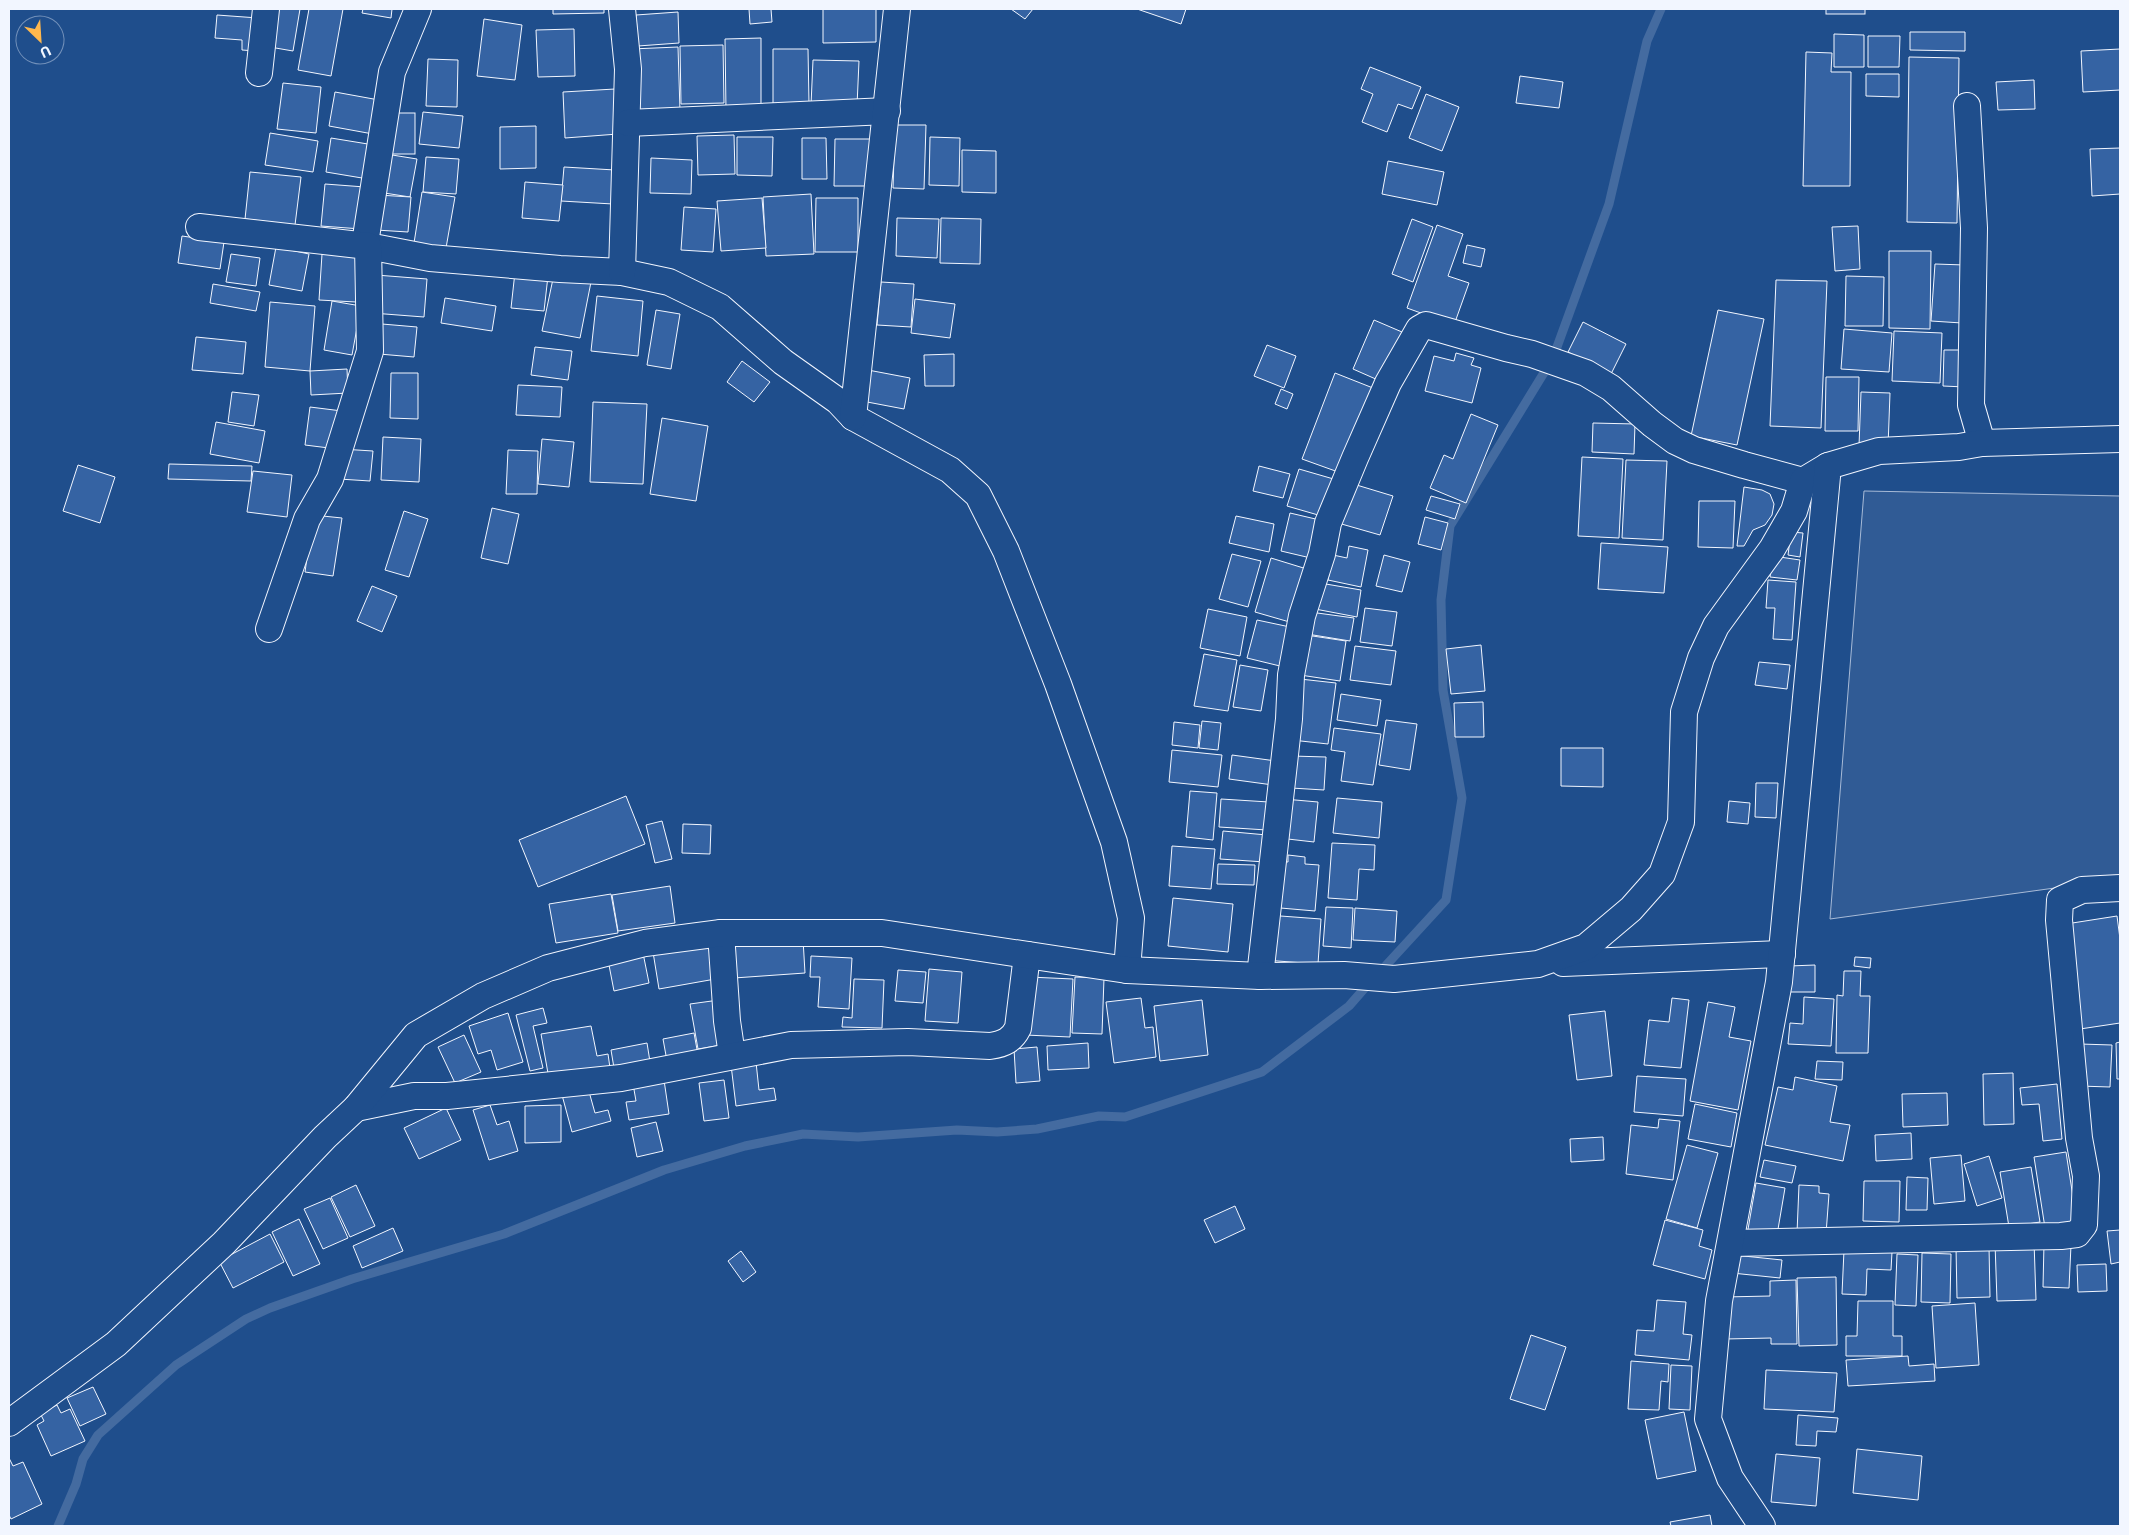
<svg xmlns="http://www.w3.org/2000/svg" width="2129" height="1535" font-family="'Open Sans',sans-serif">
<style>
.green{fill:#305b95;stroke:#a8bbd7}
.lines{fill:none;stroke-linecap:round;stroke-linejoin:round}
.stream{stroke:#446ba0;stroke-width:9}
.building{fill:#3563a3;stroke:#f2f6ff}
.street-casing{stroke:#f2f6ff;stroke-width:28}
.street{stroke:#1f4e8c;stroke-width:26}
</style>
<rect width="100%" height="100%" fill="#1f4e8c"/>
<path class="green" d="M1864,491L2120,496V879L1830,919Z"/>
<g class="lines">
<g class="stream">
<path d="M1379,973L1446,900L1462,798L1443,690L1441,600L1450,526L1553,358L1609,204L1647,41L1661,9"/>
<path d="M58,1526L76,1484L83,1459L98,1435L176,1365L246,1319L270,1308L352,1279L504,1234L664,1170L745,1146L803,1134L858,1137L957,1130L997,1132L1037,1129L1099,1116L1125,1117L1262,1072L1349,1006L1370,982"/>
</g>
</g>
<g class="building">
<path d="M270,9H300L293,51L264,46Z"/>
<path d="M309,9H343L331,76L298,70Z"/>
<path d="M363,9H392L391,18L362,13Z"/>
<path d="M553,9H604V13L553,14Z"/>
<path d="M749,9H771L772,22L750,24Z"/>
<path d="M823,9H876V42L823,43Z"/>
<path d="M1011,9H1033L1025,19Z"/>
<path d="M1137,9H1186L1181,24Z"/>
<rect x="1826" y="9" width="39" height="5"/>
<path d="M678,12L679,43L638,46L636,15Z"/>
<path d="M217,15L258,18L256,51L242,50V40L215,38Z"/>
<path d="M484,19L522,25L515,80L477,76Z"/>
<path d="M574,29L575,76L538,77L536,30Z"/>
<path d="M1910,32H1965V51L1910,50Z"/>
<path d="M1834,34L1864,35V67H1834Z"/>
<path d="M1868,36H1900L1899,67H1868Z"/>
<path d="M761,38V110L726,111L725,39Z"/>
<path d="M723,45L724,103L681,104L680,46Z"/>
<path d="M678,47L680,111L633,112L631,49Z"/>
<path d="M773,49H808L809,104L773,105Z"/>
<path d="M2120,49V90L2083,92L2081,51Z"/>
<path d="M1806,52L1832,53L1831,72H1851L1850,186H1803Z"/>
<path d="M1909,57L1959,58L1957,223L1907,222Z"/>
<path d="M428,59L458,60L457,107L426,106Z"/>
<path d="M813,60L859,61L857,106L811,105Z"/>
<path d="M1370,67L1421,87L1412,109L1398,104L1387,132L1362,122L1373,94L1361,89Z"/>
<path d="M1866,74H1899V97L1866,96Z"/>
<path d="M1520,76L1563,82L1559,108L1516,103Z"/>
<path d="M2034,80L2035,109L1998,110L1996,82Z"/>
<path d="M283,83L321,87L316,133L277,129Z"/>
<path d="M615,89L618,134L565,138L563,92Z"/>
<path d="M335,92L379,100L373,134L329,126Z"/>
<path d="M1426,94L1459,107L1442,151L1409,138Z"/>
<path d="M423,112L463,116L459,148L419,144Z"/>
<rect x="391" y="113" width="24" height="41"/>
<path d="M895,125H926L924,189L893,188Z"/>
<path d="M536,126V168L500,169V127Z"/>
<path d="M270,133L318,141L313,172L265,165Z"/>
<path d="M734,135L735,174L698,175L697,136Z"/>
<path d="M737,137H773L772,176L737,175Z"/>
<path d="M930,137L960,138L959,186L929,185Z"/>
<path d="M331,138L374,145L368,179L326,172Z"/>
<path d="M802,138H826L827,179H802Z"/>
<path d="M835,139H873L872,186H834Z"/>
<path d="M2120,148V194L2092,196L2090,149Z"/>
<path d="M962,150L996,151V193L962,192Z"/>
<path d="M386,154L417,159L410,197L378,192Z"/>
<path d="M426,157L459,159L456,194L423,192Z"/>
<path d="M651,158L692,160L691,194L650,193Z"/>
<path d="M1388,161L1444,172L1437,205L1382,194Z"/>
<path d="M564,167L615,170L613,204L561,201Z"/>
<path d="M250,172L301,177L295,225L245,219Z"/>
<path d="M525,182L563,185L559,221L522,218Z"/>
<path d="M325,184L365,187L361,229L321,226Z"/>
<path d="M422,192L455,197L446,248L414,243Z"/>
<path d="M811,194L814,254L766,256L763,197Z"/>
<path d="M378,195L411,197L408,232L376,230Z"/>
<path d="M762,198L766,248L721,251L717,201Z"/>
<path d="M816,198H858V252H815Z"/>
<path d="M684,207L716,209L713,252L681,250Z"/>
<path d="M897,218L939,219L937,258L896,256Z"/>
<path d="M941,218L981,219L980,264L940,263Z"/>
<path d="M1412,219L1433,227L1413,282L1392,274Z"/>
<path d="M1437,225L1463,234L1448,276L1469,283L1454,325L1407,308Z"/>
<path d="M1858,226L1860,269L1835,271L1832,227Z"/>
<path d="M182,236L224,242L220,269L178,263Z"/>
<path d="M1467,245L1485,249L1481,267L1463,263Z"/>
<path d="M276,247L309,254L302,291L269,285Z"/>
<path d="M1889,251H1931L1930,329L1889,328Z"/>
<path d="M231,254L260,258L256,286L226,282Z"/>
<path d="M322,254L359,256L356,302L319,300Z"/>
<path d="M1935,264L1965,265L1962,323L1931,321Z"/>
<path d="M515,272L548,276L544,311L511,308Z"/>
<path d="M554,274L591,282L580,338L542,331Z"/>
<path d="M376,275L427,279L424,317L372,313Z"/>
<path d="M1846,276L1884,277L1883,326H1845Z"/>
<path d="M1776,280L1827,281L1821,428L1770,426Z"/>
<path d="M881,282L914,284L911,327L877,325Z"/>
<path d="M213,284L260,292L256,311L210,303Z"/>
<path d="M597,296L643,301L638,356L591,351Z"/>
<path d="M445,298L496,306L492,331L441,323Z"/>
<path d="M915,299L955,304L950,338L911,333Z"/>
<path d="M332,301L361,306L352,355L324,350Z"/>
<path d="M270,302L315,306L310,371L265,367Z"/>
<path d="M656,310L680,314L671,369L647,365Z"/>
<path d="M1718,310L1764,319L1737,445L1691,436Z"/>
<path d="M1374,320L1409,335L1387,384L1353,369Z"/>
<path d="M1583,322L1626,344L1611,374L1568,352Z"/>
<path d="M382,324L417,327L414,357L379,354Z"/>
<path d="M1844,329L1892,333L1889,372L1841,369Z"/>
<path d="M1894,331L1942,333L1940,383L1892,381Z"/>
<path d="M196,337L246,342L243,374L192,370Z"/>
<path d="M1267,345L1296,356L1284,388L1254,376Z"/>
<path d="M535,347L572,351L568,380L531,375Z"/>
<path d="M1944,350H1966L1965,387L1943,386Z"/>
<path d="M1456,353L1474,358L1471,365L1481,368L1472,403L1425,391L1434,356L1454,361Z"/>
<path d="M954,354V386H925L924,355Z"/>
<path d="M742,361L770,382L754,402L727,382Z"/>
<path d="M347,369L348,393L311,395L310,371Z"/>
<path d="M868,370L910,378L904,409L862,401Z"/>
<path d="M391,373H418V419L390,418Z"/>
<path d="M1335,373L1373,388L1341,473L1302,459Z"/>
<path d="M1826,377H1859L1858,431H1825Z"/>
<path d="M518,385L562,387L560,417L516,415Z"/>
<path d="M1281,389L1293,394L1287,409L1275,404Z"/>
<path d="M232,392L259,395L254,426L228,422Z"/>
<path d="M1861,392L1890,393L1888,447L1859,446Z"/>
<path d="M593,402L647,404L643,484L590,482Z"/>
<path d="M310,407L342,411L337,449L305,445Z"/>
<path d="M1471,414L1498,425L1466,503L1430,488L1444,455L1453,459Z"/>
<path d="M662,418L708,426L696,501L650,494Z"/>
<path d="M216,422L265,431L259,463L210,454Z"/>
<path d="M1593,423L1635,424L1634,454L1592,452Z"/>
<path d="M383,437L421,439L419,482L381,480Z"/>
<path d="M542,439L574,442L569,487L538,484Z"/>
<path d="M341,449L373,451L370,481L339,479Z"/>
<path d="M508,450L538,451L537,494H506Z"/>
<path d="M1582,457L1623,459L1619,538L1578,536Z"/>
<path d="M1626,460L1667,461L1663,540L1622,538Z"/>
<path d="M169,464L252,466L251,481L168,479Z"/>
<path d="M78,465L115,477L100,523L63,511Z"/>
<path d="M1259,466L1290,474L1283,498L1253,491Z"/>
<path d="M1299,469L1337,480L1325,517L1287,506Z"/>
<path d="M253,471L292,475L287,517L247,512Z"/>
<path d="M1350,483L1393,496L1380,535L1338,523Z"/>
<path d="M1744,487L1762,490L1770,494L1774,504L1772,515L1765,525L1753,530L1744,546H1737Z"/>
<path d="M1431,496L1460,504L1455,519L1426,510Z"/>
<path d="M1699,501H1735L1733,548L1698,547Z"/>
<path d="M492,508L519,514L508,564L481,558Z"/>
<path d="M404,511L428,519L409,577L385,570Z"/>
<path d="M1290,513L1324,521L1315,559L1281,551Z"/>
<path d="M313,515L342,518L333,576L305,572Z"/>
<path d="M1236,516L1274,524L1269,552L1229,543Z"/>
<path d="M1425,517L1448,523L1441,550L1418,544Z"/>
<path d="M1791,532L1803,533L1800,557L1788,555Z"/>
<path d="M1601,543L1668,547L1664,593L1598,589Z"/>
<path d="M1349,546L1368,550L1361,587L1328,580L1333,555L1347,558Z"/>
<path d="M1232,554L1261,561L1248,607L1219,599Z"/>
<path d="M1384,555L1410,562L1402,592L1376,586Z"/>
<path d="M1773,556L1800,560L1797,580L1770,577Z"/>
<path d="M1271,558L1310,570L1293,623L1255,612Z"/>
<path d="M1768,580L1796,582L1792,640L1773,639L1775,608H1766Z"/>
<path d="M1320,583L1361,590L1357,617L1315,609Z"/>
<path d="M372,586L397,596L382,632L357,621Z"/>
<path d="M1365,608L1397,612L1392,646L1360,642Z"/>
<path d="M1208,609L1247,617L1240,656L1200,648Z"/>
<path d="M1310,612L1354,618L1350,641L1307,634Z"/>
<path d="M1257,620L1290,627L1280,666L1247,658Z"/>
<path d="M1306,635L1346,641L1340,681L1300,675Z"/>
<path d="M1481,645L1485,691L1451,694L1446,649Z"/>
<path d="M1355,646L1396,651L1391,685L1350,680Z"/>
<path d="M1204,654L1237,660L1228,711L1194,706Z"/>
<path d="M1759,662L1790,665L1787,689L1755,685Z"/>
<path d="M1240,665L1268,670L1261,711L1233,707Z"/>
<path d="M1300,679L1336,683L1328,744L1292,740Z"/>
<path d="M1341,694L1381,700L1377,726L1337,720Z"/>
<path d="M1483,702L1484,737H1455L1454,703Z"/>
<path d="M1386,720L1417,724L1410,770L1379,765Z"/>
<path d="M1202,721L1221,723L1218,750L1199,748Z"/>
<path d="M1174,722L1200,725L1198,748L1172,745Z"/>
<path d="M1334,728L1381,734L1373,785L1341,781L1345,752L1331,750Z"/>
<path d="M1561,748H1603V787L1561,786Z"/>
<path d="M1172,750L1222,755L1218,787L1169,782Z"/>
<path d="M1232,755L1276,761L1273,785L1229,779Z"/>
<path d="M1292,756L1326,757L1324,790L1291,788Z"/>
<path d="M1756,783H1778L1776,818L1755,817Z"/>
<path d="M1190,791L1217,793L1213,840L1186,837Z"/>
<path d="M626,796L645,844L538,887L519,840Z"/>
<path d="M1337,798L1382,802L1379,838L1333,833Z"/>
<path d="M1221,799L1269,802L1267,830L1219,827Z"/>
<path d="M1284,799L1318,802L1314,842L1279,838Z"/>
<path d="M1729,801L1750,803L1748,824L1727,822Z"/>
<path d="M662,821L672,859L655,863L646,825Z"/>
<path d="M683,824L711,825L710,854L682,853Z"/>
<path d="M1223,831L1267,835L1265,862L1220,859Z"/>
<path d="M1332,843L1375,845L1374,870L1359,869L1357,900L1328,898Z"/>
<path d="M1172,846L1215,849L1211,889L1169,886Z"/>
<path d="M1288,855L1305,857V864L1319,865L1315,911L1269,907L1274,861L1288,862Z"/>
<path d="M1218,864L1255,865L1254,885L1217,884Z"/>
<path d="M670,886L675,923L618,931L612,895Z"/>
<path d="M611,894L618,933L556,943L549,904Z"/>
<path d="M1173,898L1233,904L1228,952L1168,946Z"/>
<path d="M1326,907L1353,908L1351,948L1323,946Z"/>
<path d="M1355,908L1397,911L1395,942L1353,940Z"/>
<path d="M1267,915L1321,919L1318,964L1264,960Z"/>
<path d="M2117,916L2120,939V1023L2080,1029L2066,924Z"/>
<path d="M803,939L805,973L734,978L732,944Z"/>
<path d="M714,940L721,978L659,989L653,952Z"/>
<path d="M643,953L649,983L614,991L608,960Z"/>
<path d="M811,956L852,958L849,1009L818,1007L820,977H810Z"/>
<path d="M1855,957L1871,958L1870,968L1854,966Z"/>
<path d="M1815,965V992H1789V966Z"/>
<path d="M929,969L962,972L958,1023L925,1021Z"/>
<path d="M898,970L926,972L923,1003L895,1001Z"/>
<path d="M1844,971H1861L1860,996H1870L1868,1053H1836L1837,995L1843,996Z"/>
<path d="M1029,977L1073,979L1070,1037L1025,1035Z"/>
<path d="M1075,977L1104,978L1102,1034L1072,1033Z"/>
<path d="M854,979L884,980L882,1028L842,1027L843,1017L852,1018Z"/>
<path d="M1804,997L1834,999L1831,1046L1788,1044L1790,1023L1803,1024Z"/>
<path d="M1141,998L1145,1028L1153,1027L1156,1057L1114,1063L1106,1002Z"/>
<path d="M1672,998L1689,1000L1681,1068L1644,1065L1649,1020L1669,1022Z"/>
<path d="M719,1000L727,1044L698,1049L690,1004Z"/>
<path d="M1202,1000L1208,1055L1160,1061L1154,1006Z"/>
<path d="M1708,1002L1735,1007L1729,1037L1751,1041L1738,1110L1690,1101Z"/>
<path d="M543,1008L547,1023L533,1026L543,1068L530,1071L516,1015Z"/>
<path d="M1605,1011L1612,1076L1577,1080L1569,1015Z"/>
<path d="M508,1013L523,1062L497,1070L491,1050L478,1054L469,1026Z"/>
<path d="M591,1026L597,1056L608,1054L610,1068L549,1079L541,1034Z"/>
<path d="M694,1033L698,1055L667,1061L663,1039Z"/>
<path d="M464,1035L481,1072L455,1083L438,1047Z"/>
<path d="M2120,1042V1079H2117L2116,1043Z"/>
<path d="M647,1043L651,1068L615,1074L611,1050Z"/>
<path d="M1088,1043L1089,1068L1048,1070L1047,1046Z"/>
<path d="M2080,1044L2112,1045L2110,1087L2079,1086Z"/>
<path d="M1037,1047L1040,1081L1016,1083L1014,1049Z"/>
<path d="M1817,1061L1843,1062L1842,1080L1815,1079Z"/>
<path d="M756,1062L759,1090L774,1088L776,1100L736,1106L731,1065Z"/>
<path d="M2013,1073L2014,1124L1984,1125L1983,1074Z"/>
<path d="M1637,1076L1686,1079L1683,1116L1634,1112Z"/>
<path d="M1795,1077L1837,1086L1830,1122L1850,1125L1843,1161L1765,1145L1778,1087L1793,1090Z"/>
<path d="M664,1080L669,1114L629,1120L626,1102L636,1101L633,1084Z"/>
<path d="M724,1080L729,1118L704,1121L699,1083Z"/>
<path d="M2057,1084L2062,1139L2043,1141L2039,1104L2022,1105L2020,1088Z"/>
<path d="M588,1088L595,1113L608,1110L611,1121L572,1132L562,1095Z"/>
<path d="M1947,1093L1948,1125L1903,1127L1902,1094Z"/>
<path d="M1695,1104L1737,1113L1731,1147L1688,1139Z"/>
<path d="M490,1105L497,1125L509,1121L518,1151L489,1160L473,1110Z"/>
<path d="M561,1105V1142L525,1143V1106Z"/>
<path d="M446,1108L461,1140L419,1159L404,1128Z"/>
<path d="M1659,1119L1680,1121L1673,1180L1626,1174L1631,1125L1658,1128Z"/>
<path d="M656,1122L663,1151L637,1157L631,1128Z"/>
<path d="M1911,1133L1912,1159L1876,1161L1875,1135Z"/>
<path d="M1603,1137L1604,1160L1571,1162L1570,1139Z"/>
<path d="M1687,1145L1718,1153L1697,1228L1666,1219Z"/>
<path d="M2066,1152L2077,1223L2045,1228L2034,1157Z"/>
<path d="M1961,1155L1965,1201L1934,1204L1930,1158Z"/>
<path d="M1989,1156L2002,1198L1977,1206L1964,1164Z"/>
<path d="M1764,1160L1796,1166L1792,1183L1760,1177Z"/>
<path d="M2031,1167L2040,1222L2009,1227L2000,1172Z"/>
<path d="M1907,1177L1928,1178L1927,1210H1906Z"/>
<path d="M1864,1181H1900L1899,1222L1863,1221Z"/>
<path d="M1756,1183L1785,1188L1776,1241L1747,1235Z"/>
<path d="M356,1185L375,1226L350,1237L331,1197Z"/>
<path d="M1799,1185L1819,1186V1193L1829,1194L1826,1234L1797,1233Z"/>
<path d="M330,1198L348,1238L323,1249L304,1209Z"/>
<path d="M1235,1206L1245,1229L1215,1243L1204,1220Z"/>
<path d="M299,1219L320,1264L293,1276L272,1232Z"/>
<path d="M1665,1220L1703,1230L1699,1246L1712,1250L1705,1279L1653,1265Z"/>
<path d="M393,1228L403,1251L362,1268L353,1246Z"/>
<path d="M2120,1230V1262L2111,1264L2107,1231Z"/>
<path d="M270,1234L284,1262L233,1288L219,1261Z"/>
<path d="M2034,1241L2036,1300L1997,1301L1995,1243Z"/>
<path d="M2044,1243L2071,1245L2069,1288L2043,1287Z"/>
<path d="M1989,1246L1990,1297L1957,1298L1956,1247Z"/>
<path d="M1844,1250L1892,1252L1891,1270L1867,1269L1866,1295L1842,1294Z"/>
<path d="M741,1251L756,1272L743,1282L728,1261Z"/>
<path d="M1922,1253L1951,1254L1950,1303L1921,1302Z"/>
<path d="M1897,1254L1918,1255L1916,1306L1895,1305Z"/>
<path d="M1734,1255L1782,1260L1780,1278L1732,1273Z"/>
<path d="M2106,1264L2107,1291L2078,1292L2077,1265Z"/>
<path d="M1836,1277L1837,1345L1799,1346L1797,1278Z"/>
<path d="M1796,1280L1797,1344H1771V1338L1725,1339L1724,1297L1770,1296V1281Z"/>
<path d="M1657,1300L1686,1302L1683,1334L1692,1335L1689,1360L1635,1355L1637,1330L1654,1331Z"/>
<path d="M1858,1301H1893V1336H1902V1356H1846V1336H1857Z"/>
<path d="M1975,1303L1979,1365L1936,1368L1932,1306Z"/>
<path d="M1531,1335L1566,1347L1545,1410L1510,1399Z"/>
<path d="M1908,1356L1909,1366L1934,1364L1935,1381L1848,1386L1846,1360Z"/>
<path d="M1631,1361L1669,1364L1668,1382L1661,1381L1659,1410L1628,1409Z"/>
<path d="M1671,1365L1692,1366L1690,1410L1669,1409Z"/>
<path d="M1766,1370L1837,1373L1834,1412L1764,1409Z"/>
<path d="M93,1387L106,1414L80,1426L67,1398Z"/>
<path d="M57,1405L61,1413L70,1409L85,1441L51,1456L37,1425L44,1421L40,1413Z"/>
<path d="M1684,1412L1696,1471L1657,1479L1645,1420Z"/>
<path d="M1798,1415L1838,1418L1836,1432L1817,1431L1816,1446L1796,1445Z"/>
<path d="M1857,1449L1922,1456L1918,1500L1853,1493Z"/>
<path d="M1776,1454L1820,1458L1816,1506L1771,1502Z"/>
<path d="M9,1458L13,1466L23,1462L42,1504L11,1519L9,1515Z"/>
<path d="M1710,1515L1712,1526H1671L1670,1522Z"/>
</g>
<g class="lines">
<defs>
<g id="street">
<path d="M418,9L392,72L366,237L368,246L430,258L560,269L622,272L669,282L720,307L783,362L838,401L853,417L950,470L978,495L1006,551L1058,684L1114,842L1131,918L1127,970"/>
<path d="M622,9L628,69L622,272"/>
<path d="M259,73L266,9"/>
<path d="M1967,106L1974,228L1971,405L1982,443"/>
<path d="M628,123L887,111"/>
<path d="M199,227L368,246L370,351L330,479L307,519L269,629"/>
<path d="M853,417L897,9"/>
<path d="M721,933L727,1021L732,1055"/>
<path d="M1563,963L1782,954"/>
<path d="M1260,976L1289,719L1291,675L1302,616L1322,554L1328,523L1355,458L1388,383L1419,329L1426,325L1506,348L1532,354L1586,373L1611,388L1652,424L1675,441L1694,450L1744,465L1803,481"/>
<path d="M356,1108L414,1096H447L621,1078L791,1045L908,1042L990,1046C1004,1044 1012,1040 1018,1028L1027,955"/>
<path d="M1731,1243L2061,1236L2077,1234L2084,1225L2086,1176L2079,1138L2059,920L2060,900L2082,890L2120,888"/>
<path d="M9,1423L116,1344L224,1243L325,1137L356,1108L416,1035L483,996L548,968L645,943L721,933H882L1127,970L1260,976L1344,975L1394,979L1538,964L1586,947L1631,909L1662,874L1681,822L1684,712L1701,658L1716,626L1772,549L1794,511L1803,481L1828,466"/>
<path d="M1762,1526L1730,1478L1708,1419L1719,1301L1779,982L1828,466L1879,451L1959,447L1982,443L2120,439"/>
</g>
</defs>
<use href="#street" class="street-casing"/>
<use href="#street" class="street"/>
</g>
<rect width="2129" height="1535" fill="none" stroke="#f2f6ff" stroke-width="20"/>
<g transform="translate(40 40) rotate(155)"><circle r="24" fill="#1f4e8c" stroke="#7391ba"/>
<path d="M0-4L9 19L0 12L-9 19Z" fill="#ffb74d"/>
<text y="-8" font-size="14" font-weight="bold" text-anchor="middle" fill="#f2f6ff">U</text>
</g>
</svg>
